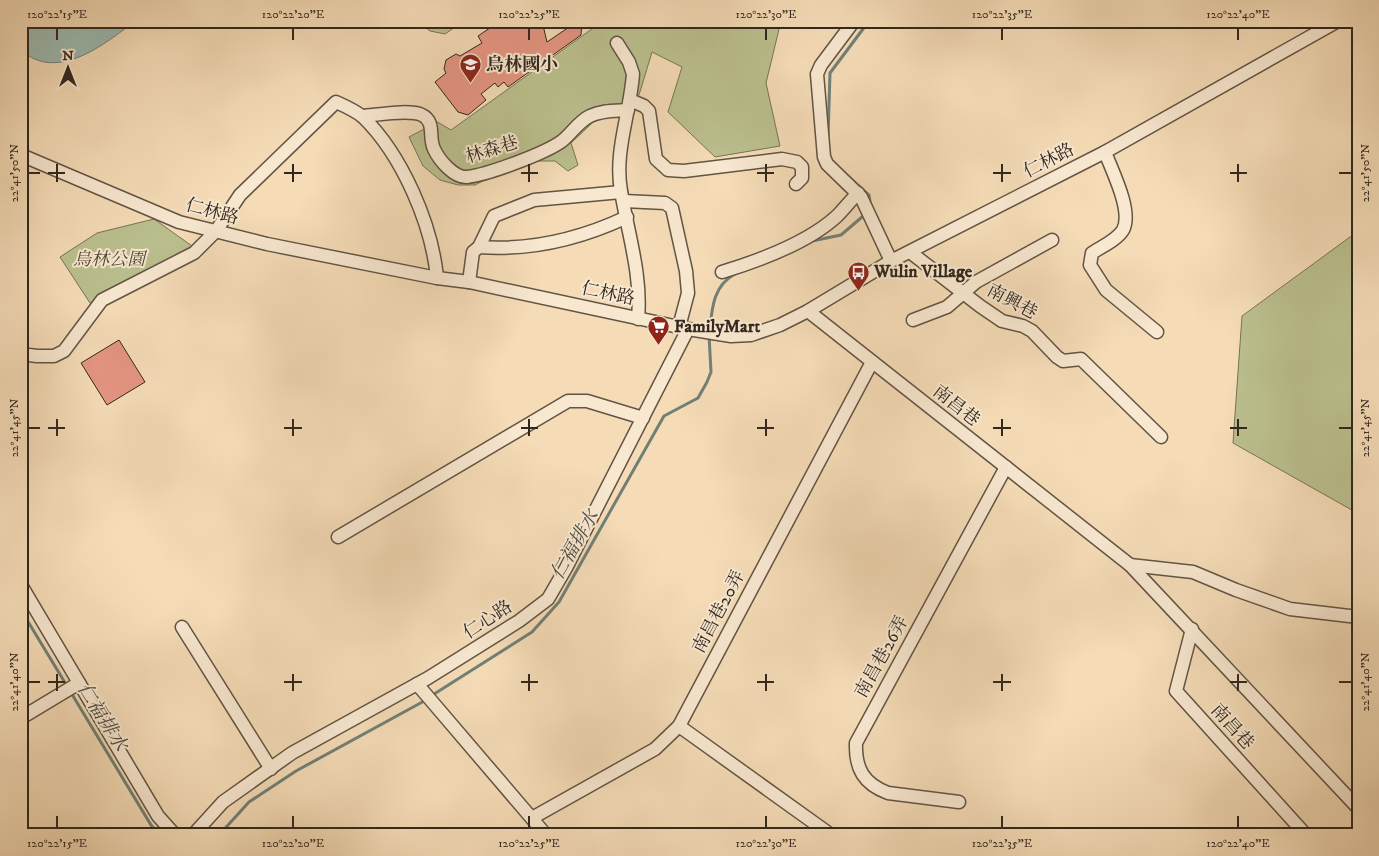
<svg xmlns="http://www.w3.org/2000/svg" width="1379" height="856" font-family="'IM FELL DW Pica','Noto Serif TC',serif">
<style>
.green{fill:#bbc08e;stroke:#767456}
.water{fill:#9cbbb2;stroke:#718077}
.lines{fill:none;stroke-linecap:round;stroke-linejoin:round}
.stream{stroke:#718077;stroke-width:3}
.building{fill:#e59582;stroke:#31271e}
.minor-casing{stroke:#625444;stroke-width:15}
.minor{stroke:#f8e8d0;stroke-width:12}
.ticks{fill:none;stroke:#31271e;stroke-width:2}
.labels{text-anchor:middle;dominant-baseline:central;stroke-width:4;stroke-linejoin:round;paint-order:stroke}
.poi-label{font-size:18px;font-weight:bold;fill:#31271e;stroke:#f8e8d0;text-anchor:start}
.street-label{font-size:18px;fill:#31271e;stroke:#f8e8d0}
.park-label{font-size:18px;font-style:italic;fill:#544d3a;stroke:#f8e8d0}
.water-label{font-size:19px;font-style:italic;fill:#4c4c43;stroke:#f8e8d0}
.neatline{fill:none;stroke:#31271e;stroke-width:2}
.ticks-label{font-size:12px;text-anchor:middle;fill:#31271e}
</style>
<rect width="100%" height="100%" fill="#f5dcb7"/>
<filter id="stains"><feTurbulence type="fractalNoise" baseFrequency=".004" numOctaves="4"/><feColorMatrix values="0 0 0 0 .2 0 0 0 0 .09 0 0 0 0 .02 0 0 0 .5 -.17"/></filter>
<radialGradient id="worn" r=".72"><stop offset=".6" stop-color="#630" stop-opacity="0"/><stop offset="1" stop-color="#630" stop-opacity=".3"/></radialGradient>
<g class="green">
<path d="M417,21H464L445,34L430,31Z"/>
<path d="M603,21H781L766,83L780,146L715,157L668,112L682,67L652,52L639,95L604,112L571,143L578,165L568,171L555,161H522L475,185H458L440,180L423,166L409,137L430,126L434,120L451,130Z"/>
<path d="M154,219L192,246L90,303L60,257L97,233Z"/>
<path d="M1358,236V516L1350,509L1233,443L1242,316L1350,237Z"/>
</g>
<path class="water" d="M21,21H135C105,44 57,83 21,50Z"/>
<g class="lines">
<g class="stream">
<path d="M828,138L830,73L869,21"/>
<path d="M850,178L869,195L870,202"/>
<path d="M812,241L841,235L862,217"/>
<path d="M710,328C712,307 714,285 735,274"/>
<path d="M21,614L24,615L67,686"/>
<path d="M70,691L151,825L159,835"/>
<path d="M431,696L532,632L559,602L664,416L698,398L707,382L711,372L709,335"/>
<path d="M219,835L249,802L296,771L426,700"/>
</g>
</g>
<g class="building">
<path d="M500,21H542L547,42L578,21H582L581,35L508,87L504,82L498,87L495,83L481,94L486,100L468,115L458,112L435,82L446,73L444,69L446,60L456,54L460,56L482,43L478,36Z"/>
<path d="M119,340L145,382L107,405L81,363Z"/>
</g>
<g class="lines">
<defs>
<g id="minor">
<path d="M854,21L821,65L817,74L824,157L827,164L861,197L891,261"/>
<path d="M617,43L629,62L633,74C630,114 614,152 621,191C628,234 642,275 638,319"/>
<path d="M630,100L644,106L649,111L656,159L668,170L684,171L782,159L797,162L802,167V178L796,184"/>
<path d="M362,116C377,115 409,109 422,115C436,122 428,137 434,149C439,160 454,178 467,177C487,175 546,153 562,141C572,133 579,121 590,116C602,110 616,111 628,110"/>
<path d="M1105,152C1112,171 1133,211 1123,230C1117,240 1101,247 1092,253L1090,265L1106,290L1157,332"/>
<path d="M21,155L179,222L267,244L437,278L469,282L688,329L731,336L751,335L780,325L808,311L891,261L1105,152L1338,21"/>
<path d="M624,201L665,203L672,208L686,271L688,293L679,327"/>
<path d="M479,247L494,216L534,200L621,192"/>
<path d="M910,252L980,306L1002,321L1023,326L1032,331L1057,357L1063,361L1081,359L1161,437"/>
<path d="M722,272C758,261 809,242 837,216C844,209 851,200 858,193"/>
<path d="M469,282L473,252L479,247C531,251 580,239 627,217"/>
<path d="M808,311L1130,565L1193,572L1236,590L1290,609L1358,617"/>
<path d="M913,320L947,307L976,282L1052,240"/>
<path d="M21,354L37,356H54L64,351L102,300L194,253L216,231L240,195L336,102C345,106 356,111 363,117C402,155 432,224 437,278"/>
<path d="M338,537L568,401H587L643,418"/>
<path d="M1130,565L1358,808"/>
<path d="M21,585L158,816L175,835"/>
<path d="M182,627L271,769"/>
<path d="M1192,629L1176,691L1306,835"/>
<path d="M417,684L546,835"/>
<path d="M21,718L79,683"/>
<path d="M679,726L831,835"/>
<path d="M959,802L888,793C864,784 855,769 856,743L1006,467"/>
<path d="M532,818L655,749L679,726L872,362"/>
<path d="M193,835L223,802L292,753L428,678L519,621L548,599L566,568L688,329"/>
</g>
</defs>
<use href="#minor" class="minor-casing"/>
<use href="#minor" class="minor"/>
</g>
<path class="ticks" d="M57,28V40M293,28V40M529,28V40M766,28V40M1002,28V40M1238,28V40M57,164V182M293,164V182M529,164V182M766,164V182M1002,164V182M1238,164V182M28,173H40M48,173H65M284,173H302M521,173H538M757,173H774M993,173H1011M1230,173H1247M1339,173H1352M57,419V436M293,419V436M529,419V436M766,419V436M1002,419V436M1238,419V436M28,428H40M48,428H65M284,428H302M521,428H538M757,428H774M993,428H1011M1230,428H1247M1339,428H1352M57,674V691M293,674V691M529,674V691M766,674V691M1002,674V691M1238,674V691M28,682H40M48,682H65M284,682H302M521,682H538M757,682H774M993,682H1011M1230,682H1247M1339,682H1352M57,816V828M293,816V828M529,816V828M766,816V828M1002,816V828M1238,816V828"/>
<defs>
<symbol id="school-pin" viewBox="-11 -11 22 30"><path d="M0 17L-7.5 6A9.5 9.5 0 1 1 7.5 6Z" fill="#8f2418" stroke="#f8e8d0"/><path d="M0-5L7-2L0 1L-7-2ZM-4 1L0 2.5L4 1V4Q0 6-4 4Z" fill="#fff"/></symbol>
<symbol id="bus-pin" viewBox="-11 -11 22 30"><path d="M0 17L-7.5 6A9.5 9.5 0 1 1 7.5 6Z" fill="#8f2418" stroke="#f8e8d0"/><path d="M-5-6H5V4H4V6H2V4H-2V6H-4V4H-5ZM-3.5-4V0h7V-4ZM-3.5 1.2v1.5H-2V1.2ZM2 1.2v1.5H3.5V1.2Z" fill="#fff"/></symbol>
<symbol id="supermarket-pin" viewBox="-11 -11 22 30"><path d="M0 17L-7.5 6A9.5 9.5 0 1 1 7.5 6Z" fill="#8f2418" stroke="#f8e8d0"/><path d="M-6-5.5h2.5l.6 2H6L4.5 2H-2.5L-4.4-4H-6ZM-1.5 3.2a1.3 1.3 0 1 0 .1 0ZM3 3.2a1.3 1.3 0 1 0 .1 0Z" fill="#fff"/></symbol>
</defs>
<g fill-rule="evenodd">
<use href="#school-pin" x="458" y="52" width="25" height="34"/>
<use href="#bus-pin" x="846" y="260" width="25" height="34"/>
<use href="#supermarket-pin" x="646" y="314" width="25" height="34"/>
</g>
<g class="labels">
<g class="poi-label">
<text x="486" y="65">烏林國小</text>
<text x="874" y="272">Wulin Village</text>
<text x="674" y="327">FamilyMart</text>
</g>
<g class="street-label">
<text transform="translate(492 150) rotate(-17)">林森巷</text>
<text transform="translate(1049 161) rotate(-27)">仁林路</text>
<text transform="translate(212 212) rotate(15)">仁林路</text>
<text transform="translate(608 294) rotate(12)">仁林路</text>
<text transform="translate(1012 302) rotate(28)">南興巷</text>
<text transform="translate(956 406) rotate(38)">南昌巷</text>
<text transform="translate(719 612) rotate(-62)">南昌巷20弄</text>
<text transform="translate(488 620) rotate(-33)">仁心路</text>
<text transform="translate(882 657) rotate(-61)">南昌巷26弄</text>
<text transform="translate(1232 727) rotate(48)">南昌巷</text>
</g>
<g class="park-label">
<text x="109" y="260">烏林公園</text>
</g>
<g class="water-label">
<text transform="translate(575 545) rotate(-60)">仁福排水</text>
<text transform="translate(102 717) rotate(58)">仁福排水</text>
</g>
</g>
<rect width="1379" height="856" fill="none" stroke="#f5dcb7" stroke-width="55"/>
<g transform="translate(68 68)" stroke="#f8e8d0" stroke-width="4" paint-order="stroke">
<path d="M0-4L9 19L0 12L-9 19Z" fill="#31271e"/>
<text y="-8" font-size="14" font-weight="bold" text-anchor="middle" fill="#31271e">N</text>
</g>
<rect x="28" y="28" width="1324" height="800" class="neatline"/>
<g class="ticks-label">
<text x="57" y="18">120°22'15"E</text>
<text x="293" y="18">120°22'20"E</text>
<text x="529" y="18">120°22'25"E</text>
<text x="766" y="18">120°22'30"E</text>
<text x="1002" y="18">120°22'35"E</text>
<text x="1238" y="18">120°22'40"E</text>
<text transform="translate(14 173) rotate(-90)" y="4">22°41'50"N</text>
<text transform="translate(1365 173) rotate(-90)" y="4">22°41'50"N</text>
<text transform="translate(14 428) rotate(-90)" y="4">22°41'45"N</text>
<text transform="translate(1365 428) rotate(-90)" y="4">22°41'45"N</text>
<text transform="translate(14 682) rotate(-90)" y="4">22°41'40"N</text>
<text transform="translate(1365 682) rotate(-90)" y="4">22°41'40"N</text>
<text x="57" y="847">120°22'15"E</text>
<text x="293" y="847">120°22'20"E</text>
<text x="529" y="847">120°22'25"E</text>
<text x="766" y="847">120°22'30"E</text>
<text x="1002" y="847">120°22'35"E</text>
<text x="1238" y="847">120°22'40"E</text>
</g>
<rect width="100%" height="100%" filter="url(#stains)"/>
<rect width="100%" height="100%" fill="url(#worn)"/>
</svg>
